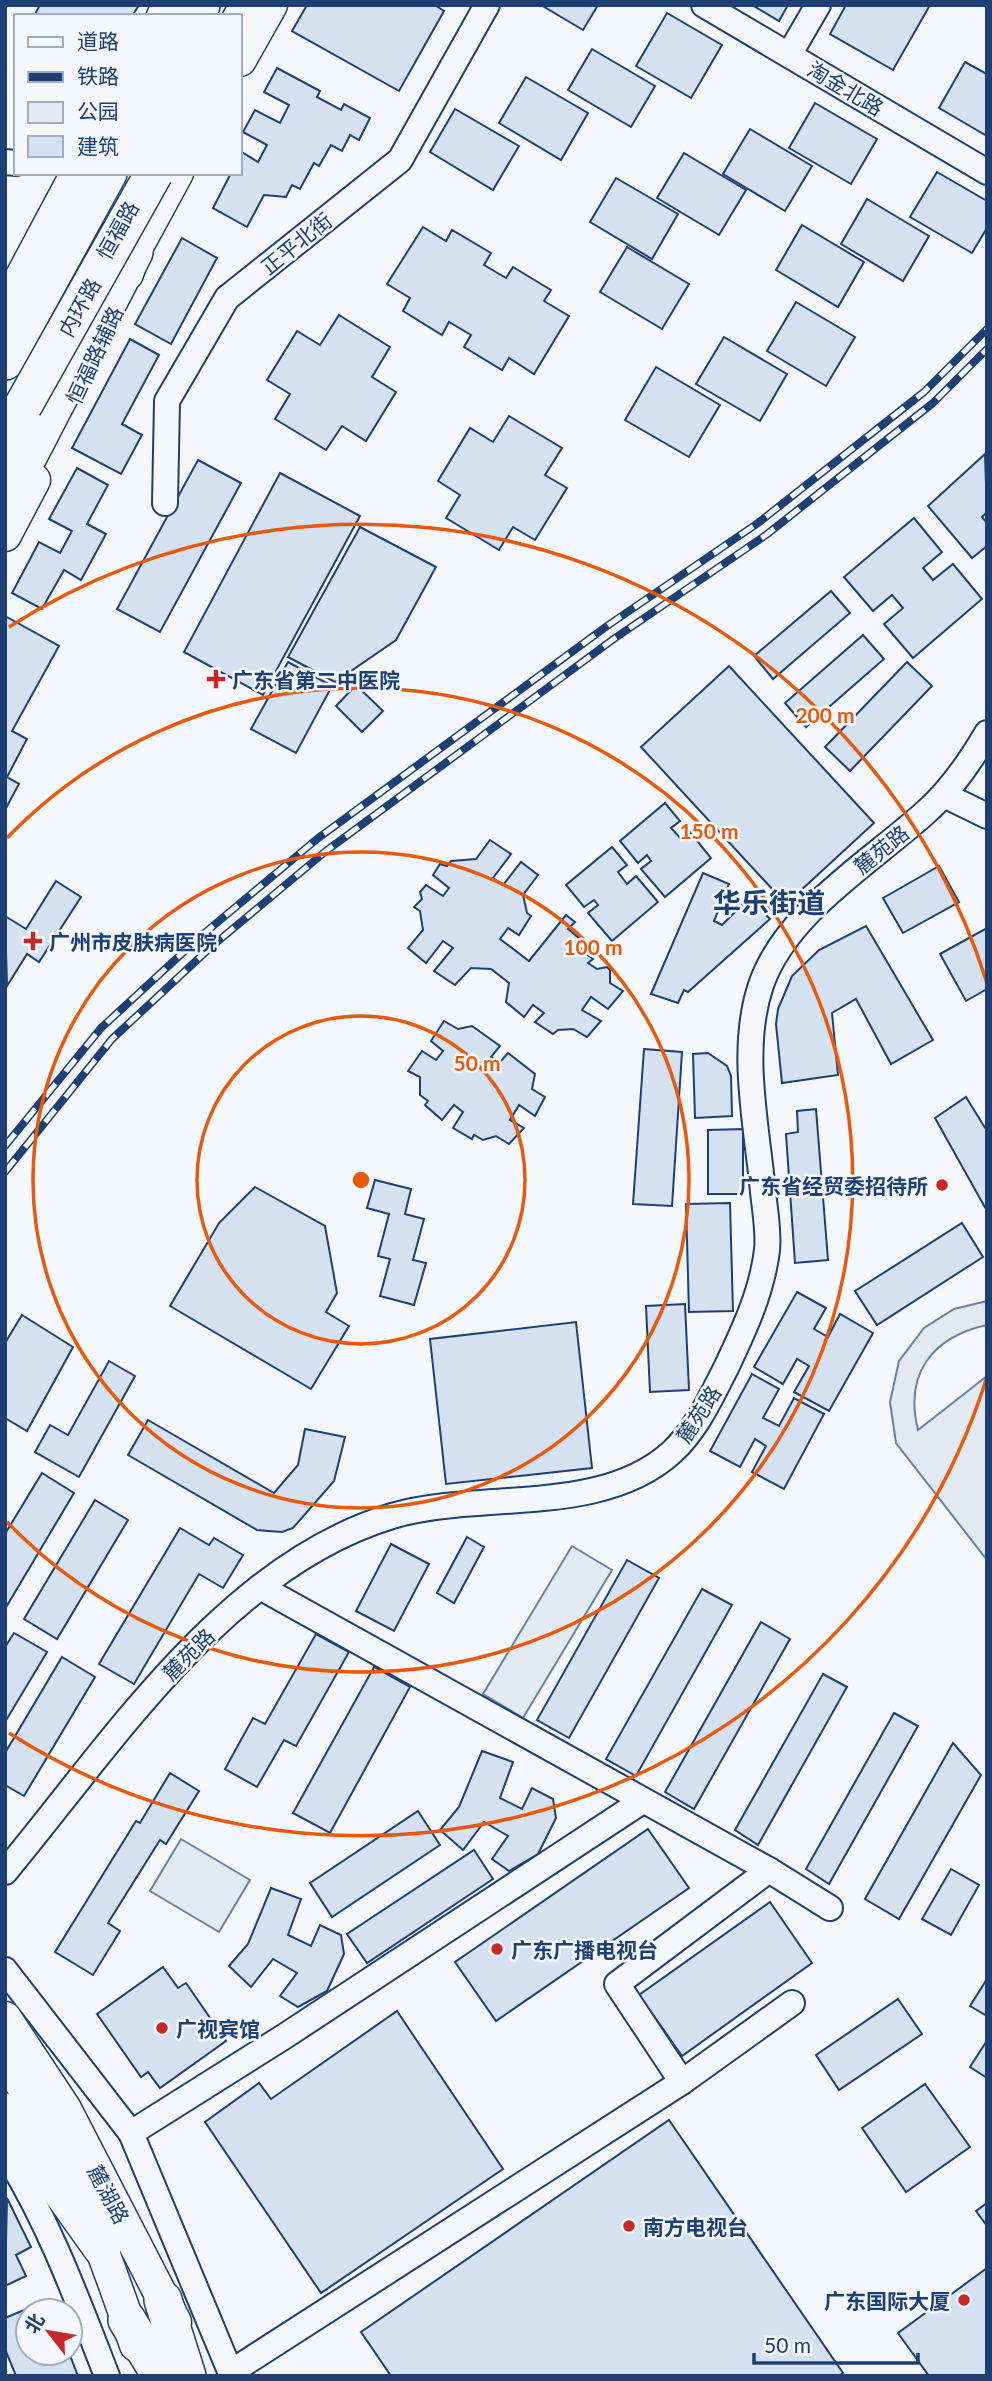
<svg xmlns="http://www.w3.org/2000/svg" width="992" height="2381" font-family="Lato,'Noto Sans SC',sans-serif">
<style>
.green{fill:#e3e9f0;stroke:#687fa3;stroke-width:2}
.building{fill:#d5e0f0;stroke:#1d3f73;stroke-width:2}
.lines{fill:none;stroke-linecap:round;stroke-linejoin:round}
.minor-casing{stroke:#1d3f73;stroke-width:28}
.major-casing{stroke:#1d3f73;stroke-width:35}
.highway-casing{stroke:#1d3f73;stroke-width:40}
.minor{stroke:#f4f7fb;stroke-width:24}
.major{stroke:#f4f7fb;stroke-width:32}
.highway{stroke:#f4f7fb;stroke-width:37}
.rail-casing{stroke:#1d3f73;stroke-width:8}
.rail{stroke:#f4f7fb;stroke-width:5;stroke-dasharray:16;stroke-linecap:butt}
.highway-bridge-casing{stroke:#1d3f73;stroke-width:40;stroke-linecap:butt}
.highway-bridge{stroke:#f4f7fb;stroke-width:37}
.ring{fill:none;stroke:#e8590c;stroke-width:3.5}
.poi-dot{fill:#c62828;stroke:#f4f7fb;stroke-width:2.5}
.labels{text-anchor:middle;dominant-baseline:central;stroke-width:5;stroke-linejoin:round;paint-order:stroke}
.street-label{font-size:21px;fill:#1d3f73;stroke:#f4f7fb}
.poi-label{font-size:21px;font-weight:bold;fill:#1d3f73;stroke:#f4f7fb;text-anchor:start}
.district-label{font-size:28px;font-weight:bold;fill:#1d3f73;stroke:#f4f7fb}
.centre{fill:#e8590c;stroke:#f4f7fb;stroke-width:3.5}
.ring-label{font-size:21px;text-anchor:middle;font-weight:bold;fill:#e8590c;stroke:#f4f7fb;stroke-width:5;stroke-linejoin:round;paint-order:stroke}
</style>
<rect width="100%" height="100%" fill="#f4f7fb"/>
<g class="green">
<path d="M987,1301V1325C932,1337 904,1374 918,1430L987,1376V1560L896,1443L890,1402L899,1361L924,1328L954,1309Z"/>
<path d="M572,1546L612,1570L523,1718L483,1694Z"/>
<path d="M181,1839L250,1880L219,1932L150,1891Z"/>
</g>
<g class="building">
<path d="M40,5H139L132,16H34Z"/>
<path d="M307,5H435L444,11L399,91L292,31Z"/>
<path d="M541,5H598L583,30Z"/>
<path d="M752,5H788L779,21Z"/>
<path d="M846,5H930L893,70L830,34Z"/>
<path d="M667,13L722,45L691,98L636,66Z"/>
<path d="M592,49L655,86L631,127L568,90Z"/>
<path d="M965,62L987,74V136L939,108Z"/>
<path d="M277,68L320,91L317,97L341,110L344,104L370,118L359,140L350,135L342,151L331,145L319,166L314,163L300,189L292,185L286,197L264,195L247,227L213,208L231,173H240V151L258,162L267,145L243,132L255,110L280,123L289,105L264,92Z"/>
<path d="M526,77L588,113L561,160L499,123Z"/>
<path d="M815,103L877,139L851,184L789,148Z"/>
<path d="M455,109L519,146L493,190L430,152Z"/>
<path d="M750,129L812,166L785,211L723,174Z"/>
<path d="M684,153L746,190L719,235L657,198Z"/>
<path d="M937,172L987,201V228L972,253L910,217Z"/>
<path d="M616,178L678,214L652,259L590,222Z"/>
<path d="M867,199L929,236L903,281L841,244Z"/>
<path d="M802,225L864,262L838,307L776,270Z"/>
<path d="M423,227L446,241L452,230L491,253L484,265L506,278L513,267L551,290L544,301L569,316L534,374L509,358L502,370L464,347L471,335L449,322L442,335L403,311L410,298L387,284Z"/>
<path d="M182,238L217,258L171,344L135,324Z"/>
<path d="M627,247L689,284L662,329L600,292Z"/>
<path d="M796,302L855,337L826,386L767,351Z"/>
<path d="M339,315L390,347L372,377L396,392L366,441L342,426L326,450L275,419L290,394L267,380L297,331L320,345Z"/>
<path d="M724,337L787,374L760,421L696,384Z"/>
<path d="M130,339L159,355L122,424L142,435L121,474L72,448Z"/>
<path d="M656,367L720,405L689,457L625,420Z"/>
<path d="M509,416L562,448L545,475L567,488L535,540L513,527L499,550L446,518L460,495L438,481L470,428L493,442Z"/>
<path d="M985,454L987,512L982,517L987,523V546L972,558L928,506Z"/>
<path d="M198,460L241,483L160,632L117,609Z"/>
<path d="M77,468L108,485L87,524L106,534L81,580L64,570L42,609L12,593L39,542L60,553L72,531L49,519Z"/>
<path d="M280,473L360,516L263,695L184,652Z"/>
<path d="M914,518L942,552L923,568L933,580L953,564L982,599L913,658L884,624L903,608L892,595L873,611L844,577Z"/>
<path d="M360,527L436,567L396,640L335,682L288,657Z"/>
<path d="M831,591L850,613L773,679L754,656Z"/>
<path d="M5,616L59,646L12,731L27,739L7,777L19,784L5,810Z"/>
<path d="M863,635L884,659L806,727L785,703Z"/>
<path d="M288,662L332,686L296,753L251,729Z"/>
<path d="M907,662L932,686L850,771L825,747Z"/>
<path d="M729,666L874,823L786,904L641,747Z"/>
<path d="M356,685L383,711L362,732L336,706Z"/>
<path d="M665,803L680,821L671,828L681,839L690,832L711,858L665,897L641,869L651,861L647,855L638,863L620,841Z"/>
<path d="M490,840L511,854L493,878L503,885L521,862L538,875L523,895L527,913L531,916L519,935L508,928L500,939L529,961L566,915L575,922L568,929L586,944L581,950L593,959L588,963L597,969L607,967L610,970V983L623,991L608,1009L591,997L582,1010L601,1021L587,1037L573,1029L558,1030L553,1034L535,1022L544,1013L533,1005L524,1017L506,1002L509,983L491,969L471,968L455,985L434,971L453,948L443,941L426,963L408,948L423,930L420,911L414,907L422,899L420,892L426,885L443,896L449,888L433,875L440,864L447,866L451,861L476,859Z"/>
<path d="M612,847L627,865L618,872L627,884L636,876L658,902L612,941L588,913L598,905L594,900L584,907L566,885Z"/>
<path d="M939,866L959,902L903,933L883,898Z"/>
<path d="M703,873L729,884L714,921L722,925L749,898L770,919L688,992L684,990L678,1003L651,994Z"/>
<path d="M56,881L81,897L39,962L27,954L7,986L5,916L26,929Z"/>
<path d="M866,926L933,1040L891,1064L856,999L832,1013L838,1075L782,1083L776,1024L778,1009L792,976L819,950Z"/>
<path d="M987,928V989L966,1001L940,954Z"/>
<path d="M444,1021L458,1029L472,1026L500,1046L491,1057L500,1062L508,1053L535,1074L532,1089L545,1097L535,1116L519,1105L510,1120L524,1128L509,1144L496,1136L483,1140L474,1135L472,1139L453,1128L463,1112L454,1105L442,1120L425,1105L428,1101L420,1095V1077L408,1071L422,1051L436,1060L443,1051L431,1041Z"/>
<path d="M644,1049L682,1052L672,1206L633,1204Z"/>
<path d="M708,1053L727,1066L731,1076L732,1116L695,1118L693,1054Z"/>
<path d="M966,1097L987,1131V1211L935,1118Z"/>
<path d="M816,1109L828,1260L795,1263L786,1134L798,1132L797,1111Z"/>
<path d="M743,1129V1194H708V1130Z"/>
<path d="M375,1180L411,1189L405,1214L424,1219L413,1260L426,1263L414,1305L380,1296L390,1259L378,1256L389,1214L367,1208Z"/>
<path d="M255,1187L325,1226L337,1293L326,1312L349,1326L311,1389L170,1306L219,1223Z"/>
<path d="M730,1203L733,1311L689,1312L686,1204Z"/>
<path d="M962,1223L983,1257L877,1325L855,1291Z"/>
<path d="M797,1292L826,1308L814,1329L828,1337L840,1314L873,1333L829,1411L794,1392L809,1366L797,1359L783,1384L754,1367Z"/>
<path d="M685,1304L689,1390L650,1392L646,1306Z"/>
<path d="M22,1315L73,1347L27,1431L5,1418V1343Z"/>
<path d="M576,1322L592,1468L446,1484L430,1339Z"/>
<path d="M109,1361L135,1376L79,1477L35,1452L50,1425L68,1435Z"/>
<path d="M752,1374L779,1389L763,1418L779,1426L794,1398L824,1414L784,1489L752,1472L766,1446L755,1439L740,1467L710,1451Z"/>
<path d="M148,1420L274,1493L298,1465L305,1429L345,1437L334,1481L293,1528L282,1532L268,1531L257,1530L128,1455Z"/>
<path d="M42,1473L74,1493L5,1609V1534Z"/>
<path d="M95,1500L128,1520L57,1639L24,1619Z"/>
<path d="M180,1528L209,1545L214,1538L243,1555L223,1588L199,1574L134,1684L99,1664Z"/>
<path d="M467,1537L484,1547L454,1603L437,1593Z"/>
<path d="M391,1544L429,1564L394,1631L356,1611Z"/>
<path d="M627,1560L659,1578L569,1738L537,1720Z"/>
<path d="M702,1589L732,1605L636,1776L606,1759Z"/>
<path d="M761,1622L790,1639L694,1809L665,1792Z"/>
<path d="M14,1633L47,1652L5,1722V1647Z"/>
<path d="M316,1634L349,1652L296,1746L284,1740L257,1787L225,1769L253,1718L265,1724Z"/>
<path d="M62,1657L95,1677L24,1796L5,1785V1753Z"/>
<path d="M374,1667L410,1687L330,1833L293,1813Z"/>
<path d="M823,1674L847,1687L758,1845L735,1830Z"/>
<path d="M894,1713L918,1726L829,1884L806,1869Z"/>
<path d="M953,1743L981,1775L899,1919L865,1899Z"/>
<path d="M482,1751L513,1762L500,1798L522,1809L532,1788L553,1799L556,1818L538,1854L509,1871L492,1859L508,1836L484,1822L463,1850L440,1830L459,1807Z"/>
<path d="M170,1773L199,1791L166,1844L160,1840L108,1923L120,1931L93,1975L55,1952L136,1821L140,1823Z"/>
<path d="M418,1811L440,1845L332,1917L310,1883Z"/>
<path d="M648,1829L689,1888L496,2021L455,1962Z"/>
<path d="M474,1850L493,1879L367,1963L347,1934Z"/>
<path d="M951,1869L979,1885L951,1935L922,1919Z"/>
<path d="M271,1888L301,1899L288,1935L311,1946L320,1925L341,1935L344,1954L327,1991L298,2007L280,1996L297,1973L273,1959L251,1987L229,1966L248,1944Z"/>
<path d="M770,1902L812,1963L682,2056L639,1995Z"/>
<path d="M163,1967L178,1988L186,1983L226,2041L160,2088L148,2072L141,2077L97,2014Z"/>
<path d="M987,1979V2016L970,2006Z"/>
<path d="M898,1999L922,2034L839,2090L816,2055Z"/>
<path d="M397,2011L503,2169L321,2293L205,2122L259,2083L271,2099Z"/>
<path d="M986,2042H987V2078L970,2067Z"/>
<path d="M925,2084L970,2147L906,2192L862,2128Z"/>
<path d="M669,2120L843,2373L838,2376H391L361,2332Z"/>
<path d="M7,2198L31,2247L16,2255L26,2276L5,2286Z"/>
<path d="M987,2203V2226L976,2211Z"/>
<path d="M987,2268V2376H929L898,2333Z"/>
<path d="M48,2300L52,2311H28V2353H69L78,2376H16L5,2349V2318Z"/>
</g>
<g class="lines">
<defs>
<g id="minor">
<path d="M704,5L987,172"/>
<path d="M789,55L818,5"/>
<path d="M5,162L16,163"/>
<path d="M165,503L167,401L227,298L400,160L487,5"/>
<path d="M944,795L987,816"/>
<path d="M260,1587L769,1870L830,1908"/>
<path d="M5,1872C111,1745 225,1566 392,1516C480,1490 601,1517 672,1452C697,1429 711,1397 726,1368C744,1330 762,1292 767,1250C769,1232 765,1211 763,1192C757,1126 739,1050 761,985C786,912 871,862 926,812C951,790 970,762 987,733"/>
<path d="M5,1970L131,2133L232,2376"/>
<path d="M682,2082L617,1984L769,1870"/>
<path d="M131,2133L285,2036L641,1802"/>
<path d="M5,2152C49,2222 77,2299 107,2376"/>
<path d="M231,2372L682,2082L792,2003"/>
</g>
<g id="major">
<path d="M163,16L168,5"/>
<path d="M240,60L271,5"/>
<path d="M127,274L134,252L177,173"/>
<path d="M5,308L77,173"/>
<path d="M5,535L34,480"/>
<path d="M5,2018L65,2109L175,2322"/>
<path d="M5,2060C67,2145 102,2246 136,2345"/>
</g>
<g id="highway">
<path d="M195,16L201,5"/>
<path d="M240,21L249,5"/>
<path d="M5,361L108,173"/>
<path d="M5,440L23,406"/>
<path d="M5,501L134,252"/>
<path d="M5,2112L102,2248"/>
<path d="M163,2300L187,2376"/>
<path d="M127,2320L161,2376"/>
</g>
</defs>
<use href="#minor" class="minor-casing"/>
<use href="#major" class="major-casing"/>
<use href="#highway" class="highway-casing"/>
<use href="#minor" class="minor"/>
<use href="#major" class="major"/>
<use href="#highway" class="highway"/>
<defs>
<g id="rail">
<path d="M5,1146L101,1028L201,936L317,839L607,626L758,523L924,392L987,329"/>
<path d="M5,1172L112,1039L211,947L326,851L615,638L766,535L933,403L987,349"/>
</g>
</defs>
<use href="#rail" class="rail-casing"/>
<use href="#rail" class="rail"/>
<defs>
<path id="highway-bridge" d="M23,406L154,173"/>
</defs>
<use href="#highway-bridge" class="highway-bridge-casing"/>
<use href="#highway-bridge" class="highway-bridge"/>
</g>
<g class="ring">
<circle cx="361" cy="1180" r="164"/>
<circle cx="361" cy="1180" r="328"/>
<path d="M7 838A492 492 0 1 1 7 1522"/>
<path d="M987 1377A656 656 0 0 1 9 1733M9 627A656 656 0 0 1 987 983"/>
</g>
<g class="poi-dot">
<path d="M212.5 668.5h7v7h7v7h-7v7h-7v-7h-7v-7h7z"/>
<path d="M29.5 930.5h7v7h7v7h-7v7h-7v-7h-7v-7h7z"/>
<circle cx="942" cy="1185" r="7"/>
<circle cx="497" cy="1949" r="7"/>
<circle cx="162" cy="2028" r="7"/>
<circle cx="629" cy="2226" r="7"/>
<circle cx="964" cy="2300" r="7"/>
</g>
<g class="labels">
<g class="street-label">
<text transform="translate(846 88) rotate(31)">淘金北路</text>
<text transform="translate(117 230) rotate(-61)">恒福路</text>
<text transform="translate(296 243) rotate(-39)">正平北街</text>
<text transform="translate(79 307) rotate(-61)">内环路</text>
<text transform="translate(94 355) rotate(-65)">恒福路辅路</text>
<text transform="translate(881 849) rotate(-39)">麓苑路</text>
<text transform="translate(698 1414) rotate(-57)">麓苑路</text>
<text transform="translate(188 1654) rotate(-45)">麓苑路</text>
<text transform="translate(109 2194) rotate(62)">麓湖路</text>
</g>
<g class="poi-label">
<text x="232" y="679">广东省第二中医院</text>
<text x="49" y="941">广州市皮肤病医院</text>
<text x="928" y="1185" text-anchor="end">广东省经贸委招待所</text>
<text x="511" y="1949">广东广播电视台</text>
<text x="176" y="2028">广视宾馆</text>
<text x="643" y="2226">南方电视台</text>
<text x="950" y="2300" text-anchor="end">广东国际大厦</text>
</g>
<g class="district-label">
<text x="769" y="902">华乐街道</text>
</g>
</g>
<circle cx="361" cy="1180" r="10" class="centre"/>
<g class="ring-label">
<text x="825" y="723">200 m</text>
<text x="709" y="839">150 m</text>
<text x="593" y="955">100 m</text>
<text x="477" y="1071">50 m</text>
</g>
<rect width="992" height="2381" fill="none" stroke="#1d3f73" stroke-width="14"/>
<rect x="14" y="14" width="228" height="161" fill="#f4f7fb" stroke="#9eadc5" stroke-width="2"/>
<rect x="28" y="37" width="35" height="10" fill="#f4f7fb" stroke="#9eadc5" stroke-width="2"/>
<text x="77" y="49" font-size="21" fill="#1d3f73">道路</text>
<rect x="28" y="72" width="35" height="10" fill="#1d3f73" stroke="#9eadc5" stroke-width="2"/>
<text x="77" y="84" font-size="21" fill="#1d3f73">铁路</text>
<rect x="28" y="102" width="35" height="21" fill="#e3e9f0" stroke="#9eadc5" stroke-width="2"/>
<text x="77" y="119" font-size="21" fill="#1d3f73">公园</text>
<rect x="28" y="136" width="35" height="21" fill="#d5e0f0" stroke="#9eadc5" stroke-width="2"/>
<text x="77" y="154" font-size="21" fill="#1d3f73">建筑</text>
<g transform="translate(49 2332) rotate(301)"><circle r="33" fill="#f4f7fb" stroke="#9eadc5" stroke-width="2"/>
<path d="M0-5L12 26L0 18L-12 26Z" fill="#c62828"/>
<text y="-10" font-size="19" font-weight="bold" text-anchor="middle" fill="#1d3f73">北</text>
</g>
<path d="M754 2353v10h164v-10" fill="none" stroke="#1d3f73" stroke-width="3.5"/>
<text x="764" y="2353" font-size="21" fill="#1d3f73" stroke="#f4f7fb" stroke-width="5" paint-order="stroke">50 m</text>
</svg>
